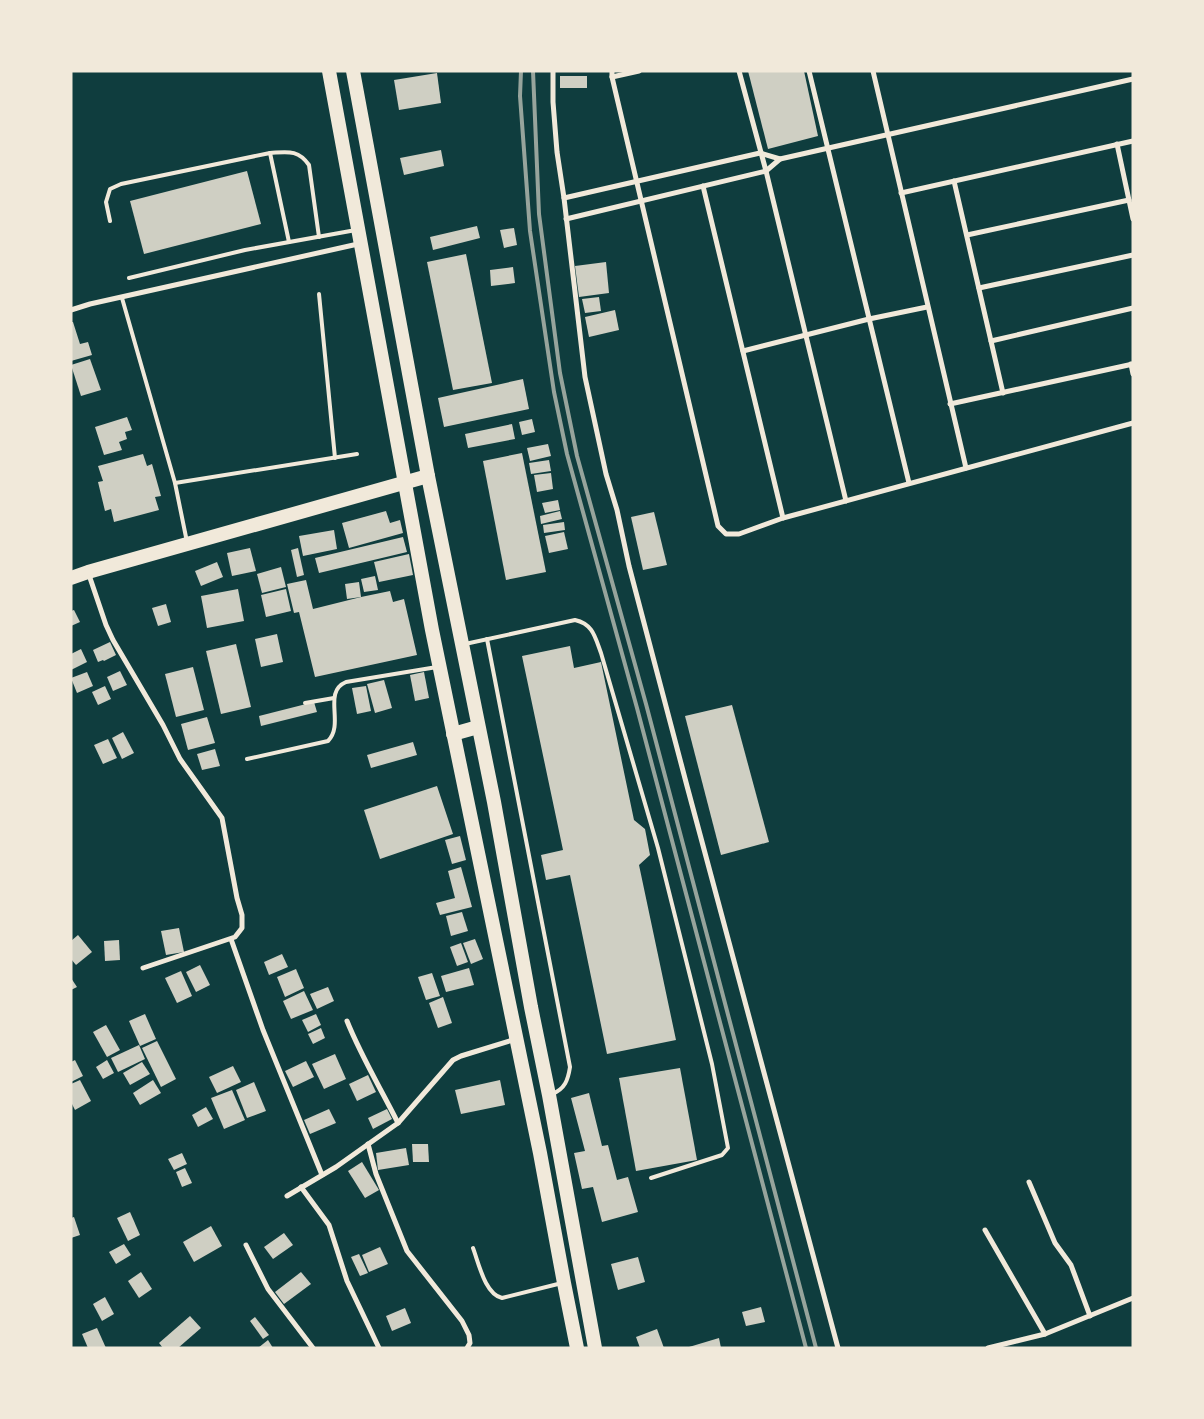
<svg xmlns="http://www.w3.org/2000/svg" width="1204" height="1419" font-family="'Times New Roman',serif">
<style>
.building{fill:#cfcfc3}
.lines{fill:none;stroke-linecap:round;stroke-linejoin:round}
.service{stroke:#f1e9da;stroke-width:4}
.minor{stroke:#f1e9da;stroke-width:5}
.trunk{stroke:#f1e9da;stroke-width:14}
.rail{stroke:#97a49c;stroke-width:4}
</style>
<rect width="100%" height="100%" fill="#0f3d3e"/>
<g class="building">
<path d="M748,71H804L818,136L768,149Z"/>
<path d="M437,73L441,103L399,110L394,80Z"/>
<rect x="560" y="76" width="27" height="12"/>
<path d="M441,150L444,166L404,175L400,158Z"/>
<path d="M247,171L261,224L144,254L130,201Z"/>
<path d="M477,226L480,238L433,250L430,237Z"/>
<path d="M514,228L517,245L504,248L500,230Z"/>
<path d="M466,254L492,383L453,390L427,262Z"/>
<path d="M606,262L609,293L579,297L575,266Z"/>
<path d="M513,267L515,283L491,286L490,270Z"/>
<path d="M599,297L601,311L585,313L582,299Z"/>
<path d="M615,310L619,330L589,337L585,317Z"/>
<path d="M71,322H73L80,344L88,342L92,355L71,361Z"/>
<path d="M90,359L101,390L81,396L71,365Z"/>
<path d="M523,379L529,409L444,427L438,398Z"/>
<path d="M127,417L132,430L125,432L127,439L119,442L122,450L104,455L95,427Z"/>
<path d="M532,419L535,432L522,435L519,422Z"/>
<path d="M512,424L515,439L468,448L465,434Z"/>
<path d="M548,444L551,456L530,461L527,448Z"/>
<path d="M522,453L546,572L506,580L483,461Z"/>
<path d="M143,454L147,466L152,464L161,496L155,497L159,510L114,522L111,509L105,511L98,482L103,481L98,466Z"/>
<path d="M549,460L551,471L531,474L529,463Z"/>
<path d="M551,473L553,489L537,492L534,475Z"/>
<path d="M558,500L560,510L545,513L542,503Z"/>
<path d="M386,511L390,523L400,520L403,533L349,548L342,523Z"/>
<path d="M560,511L562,519L541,524L540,516Z"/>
<path d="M654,512L667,565L643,570L631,517Z"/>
<path d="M564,522L565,530L544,533L543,525Z"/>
<path d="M334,530L337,549L303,556L299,536Z"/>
<path d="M564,532L568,549L549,553L545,536Z"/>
<path d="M403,537L407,552L319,573L315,558Z"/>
<path d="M250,548L256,571L232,576L227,553Z"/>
<path d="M298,548L304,575L297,577L291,550Z"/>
<path d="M409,554L413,575L379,582L374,562Z"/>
<path d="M217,562L223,577L201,586L195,571Z"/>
<path d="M281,567L286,587L262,593L257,574Z"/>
<path d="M375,576L378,590L364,592L361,579Z"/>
<path d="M306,580L313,609L361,597L347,599L345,584L359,582L361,597L390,591L393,602L404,599L417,655L315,677L299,612L294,613L287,584Z"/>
<path d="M238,589L244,621L207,628L201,596Z"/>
<path d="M286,589L291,611L266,617L261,595Z"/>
<path d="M166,604L171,622L158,626L152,608Z"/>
<path d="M74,610L80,622L71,626V611Z"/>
<path d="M277,634L283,662L261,667L255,639Z"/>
<path d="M110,642L116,655L104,661L103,660L98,662L93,650Z"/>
<path d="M236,644L251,707L221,714L206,651Z"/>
<path d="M570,646L574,668L601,662L634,820L645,829L650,855L639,865L676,1040L607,1054L570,875L546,880L541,855L563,850L522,656Z"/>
<path d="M81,649L87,662L71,670V654Z"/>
<path d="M193,667L204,710L176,717L165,674Z"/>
<path d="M120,671L127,685L113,691L107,677Z"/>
<path d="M87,672L93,686L77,693L71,678Z"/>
<path d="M424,672L429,698L415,701L410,675Z"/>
<path d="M384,680L392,708L375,713L367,684Z"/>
<path d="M105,686L111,699L98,705L92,692Z"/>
<path d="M366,686L371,711L357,714L352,688Z"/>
<path d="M314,702L317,712L261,726L259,716Z"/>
<path d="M732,705L769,842L721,855L685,716Z"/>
<path d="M207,717L215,743L188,750L181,724Z"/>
<path d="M123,732L134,753L122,759L112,738Z"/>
<path d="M108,739L117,758L103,764L94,745Z"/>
<path d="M413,742L417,755L371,768L367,755Z"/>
<path d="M215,749L220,766L202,770L197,754Z"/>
<path d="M437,786L453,834L380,859L364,810Z"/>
<path d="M460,836L466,860L452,864L445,840Z"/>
<path d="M461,867L472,907L440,915L436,903L455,898L448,871Z"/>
<path d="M462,912L468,931L451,936L446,916Z"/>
<path d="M179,928L184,952L166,955L161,931Z"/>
<path d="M78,935L92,952L76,965L71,959V941Z"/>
<path d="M475,939L483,959L471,964L463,943Z"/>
<path d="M119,940L120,960L105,961L104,941Z"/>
<path d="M461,943L468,962L457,966L450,947Z"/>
<path d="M282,954L288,967L269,975L264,962Z"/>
<path d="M200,965L210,985L196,992L186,972Z"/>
<path d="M469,968L474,985L446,992L441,976Z"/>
<path d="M296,969L304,988L285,997L277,977Z"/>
<path d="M181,971L192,996L177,1003L165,978Z"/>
<path d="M432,973L440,996L426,1000L418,977Z"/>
<path d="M71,978L77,987L71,990Z"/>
<path d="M328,987L334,1001L317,1009L310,994Z"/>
<path d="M304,991L313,1010L291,1019L283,1001Z"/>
<path d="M443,997L452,1023L438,1028L429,1003Z"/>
<path d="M145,1014L156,1039L140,1046L129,1021Z"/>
<path d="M316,1014L321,1025L308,1032L302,1020Z"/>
<path d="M106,1025L120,1050L107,1057L93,1032Z"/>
<path d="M321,1028L325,1038L313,1044L308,1034Z"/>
<path d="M157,1041L176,1079L161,1087L142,1048Z"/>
<path d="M139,1045L145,1059L118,1072L111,1058Z"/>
<path d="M335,1054L346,1079L324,1089L312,1064Z"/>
<path d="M75,1060L83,1076L71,1082V1062Z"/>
<path d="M107,1060L114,1073L103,1079L96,1067Z"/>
<path d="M306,1061L314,1077L293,1087L285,1071Z"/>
<path d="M142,1062L150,1074L130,1085L123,1073Z"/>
<path d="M233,1066L241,1082L217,1093L209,1077Z"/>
<path d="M680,1068L697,1160L636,1171L619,1078Z"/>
<path d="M368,1075L376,1092L357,1101L349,1084Z"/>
<path d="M80,1080L91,1101L75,1110L71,1102V1084Z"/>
<path d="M153,1080L161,1093L140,1105L133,1093Z"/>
<path d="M500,1080L505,1105L461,1114L455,1090Z"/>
<path d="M254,1082L266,1111L247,1118L236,1090Z"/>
<path d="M232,1090L245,1120L224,1129L211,1098Z"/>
<path d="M589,1093L602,1146L608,1145L617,1180L628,1177L638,1212L602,1222L593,1187L582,1189L574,1153L585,1151L571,1098Z"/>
<path d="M206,1107L213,1119L198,1127L192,1115Z"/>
<path d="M329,1109L336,1123L310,1134L304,1120Z"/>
<path d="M387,1109L392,1119L373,1129L368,1118Z"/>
<path d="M412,1144H428L429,1162H413Z"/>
<path d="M406,1148L409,1165L378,1170L376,1153Z"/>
<path d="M182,1153L187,1164L174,1170L168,1159Z"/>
<path d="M362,1162L379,1190L365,1198L348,1171Z"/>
<path d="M185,1168L192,1183L182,1187L176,1172Z"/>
<path d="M130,1212L140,1235L128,1241L117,1218Z"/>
<path d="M74,1217L80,1235L71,1238V1218Z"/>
<path d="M211,1226L222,1246L194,1262L183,1242Z"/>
<path d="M284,1233L293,1245L273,1259L264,1247Z"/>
<path d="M124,1244L131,1255L116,1264L109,1252Z"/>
<path d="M380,1247L388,1264L369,1272L362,1255Z"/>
<path d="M359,1254L368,1273L360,1276L351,1257Z"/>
<path d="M638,1257L645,1282L618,1290L611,1264Z"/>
<path d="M141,1272L152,1289L139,1298L128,1281Z"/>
<path d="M301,1272L311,1284L284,1304L275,1292Z"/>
<path d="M105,1297L114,1314L102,1321L93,1304Z"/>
<path d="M761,1307L765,1322L746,1326L742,1312Z"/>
<path d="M405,1308L411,1323L392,1331L386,1316Z"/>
<path d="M190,1316L201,1328L178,1348H163L159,1343Z"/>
<path d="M255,1317L269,1335L263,1339L250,1321Z"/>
<path d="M97,1328L106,1348H88L82,1334Z"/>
<path d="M657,1329L664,1348H640L636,1337Z"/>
<path d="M719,1338L721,1348H689V1347Z"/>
<path d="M268,1340L273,1348H258Z"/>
</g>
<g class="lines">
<g class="service">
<path d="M270,153L289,242"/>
<path d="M110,221L106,202L110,189L121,184L270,153C287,152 298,149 309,165L319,237"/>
<path d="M129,278L245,250L356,230"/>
<path d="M319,294L335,458"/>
<path d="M122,298L175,483L187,542"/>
<path d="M175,483L357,454"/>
<path d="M487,639L570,1067C568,1080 565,1089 552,1094"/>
<path d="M465,644L575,620C593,624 595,637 601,653L658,848L712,1064L728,1148L722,1155L651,1178"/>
<path d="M305,703L334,698"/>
<path d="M247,759L328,741C345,724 322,692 346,682L437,667"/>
<path d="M473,1248C479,1264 485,1294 502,1298L562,1283"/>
</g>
<g class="minor">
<path d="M553,71V102L557,152L564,198L585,377L606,474L617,510L629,566L687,786L838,1348"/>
<path d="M612,71V77L718,526L726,534H739L783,518L1133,423"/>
<path d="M739,71L766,171L846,501"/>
<path d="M809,71L909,483"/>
<path d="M873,71L966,468"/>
<path d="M612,77L639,71"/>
<path d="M1117,144L1133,219"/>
<path d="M954,181L1003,393"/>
<path d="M703,186L783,518"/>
<path d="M901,193L1133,141"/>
<path d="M564,198L760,153L780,159"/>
<path d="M566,219L766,171L780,159L1133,79"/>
<path d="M967,235L1129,200"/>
<path d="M979,288L1133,255"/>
<path d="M71,310L90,304L358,244"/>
<path d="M991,341L1133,308"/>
<path d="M743,351L869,319L927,307"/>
<path d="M1131,364L1133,374"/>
<path d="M950,404L1133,364"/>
<path d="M88,572L106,625L113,640L163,725L180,759L222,818L237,898L242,915V928L235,937L143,968"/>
<path d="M231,939L263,1030L322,1175"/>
<path d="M347,1021C361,1056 381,1089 398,1123"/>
<path d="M368,1144L376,1174L407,1251L462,1321L469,1335L470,1343L467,1348"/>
<path d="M1029,1182L1055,1243L1071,1265L1090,1316"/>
<path d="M301,1187L329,1225L347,1281L379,1348"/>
<path d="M287,1196L336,1167L398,1123L453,1060L461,1056L516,1039"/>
<path d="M985,1230L1045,1334"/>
<path d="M246,1245L268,1289L313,1348"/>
<path d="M988,1348L1045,1334L1133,1298"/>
</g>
<g class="trunk">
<path d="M329,71L432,630L540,1153L564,1283L577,1348"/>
<path d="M353,71L428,476L494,802L531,1007L549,1095L595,1348"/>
<path d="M71,578L88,572L428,476"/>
<path d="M453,734L478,727"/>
</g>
<g class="rail">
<path d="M521,71L520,96L530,231L554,392L567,454L637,708L806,1348"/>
<path d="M533,71L539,214L560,373L577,456L646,704L816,1348"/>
</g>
</g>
<rect width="1204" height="1419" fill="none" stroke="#f1e9da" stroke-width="145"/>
</svg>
